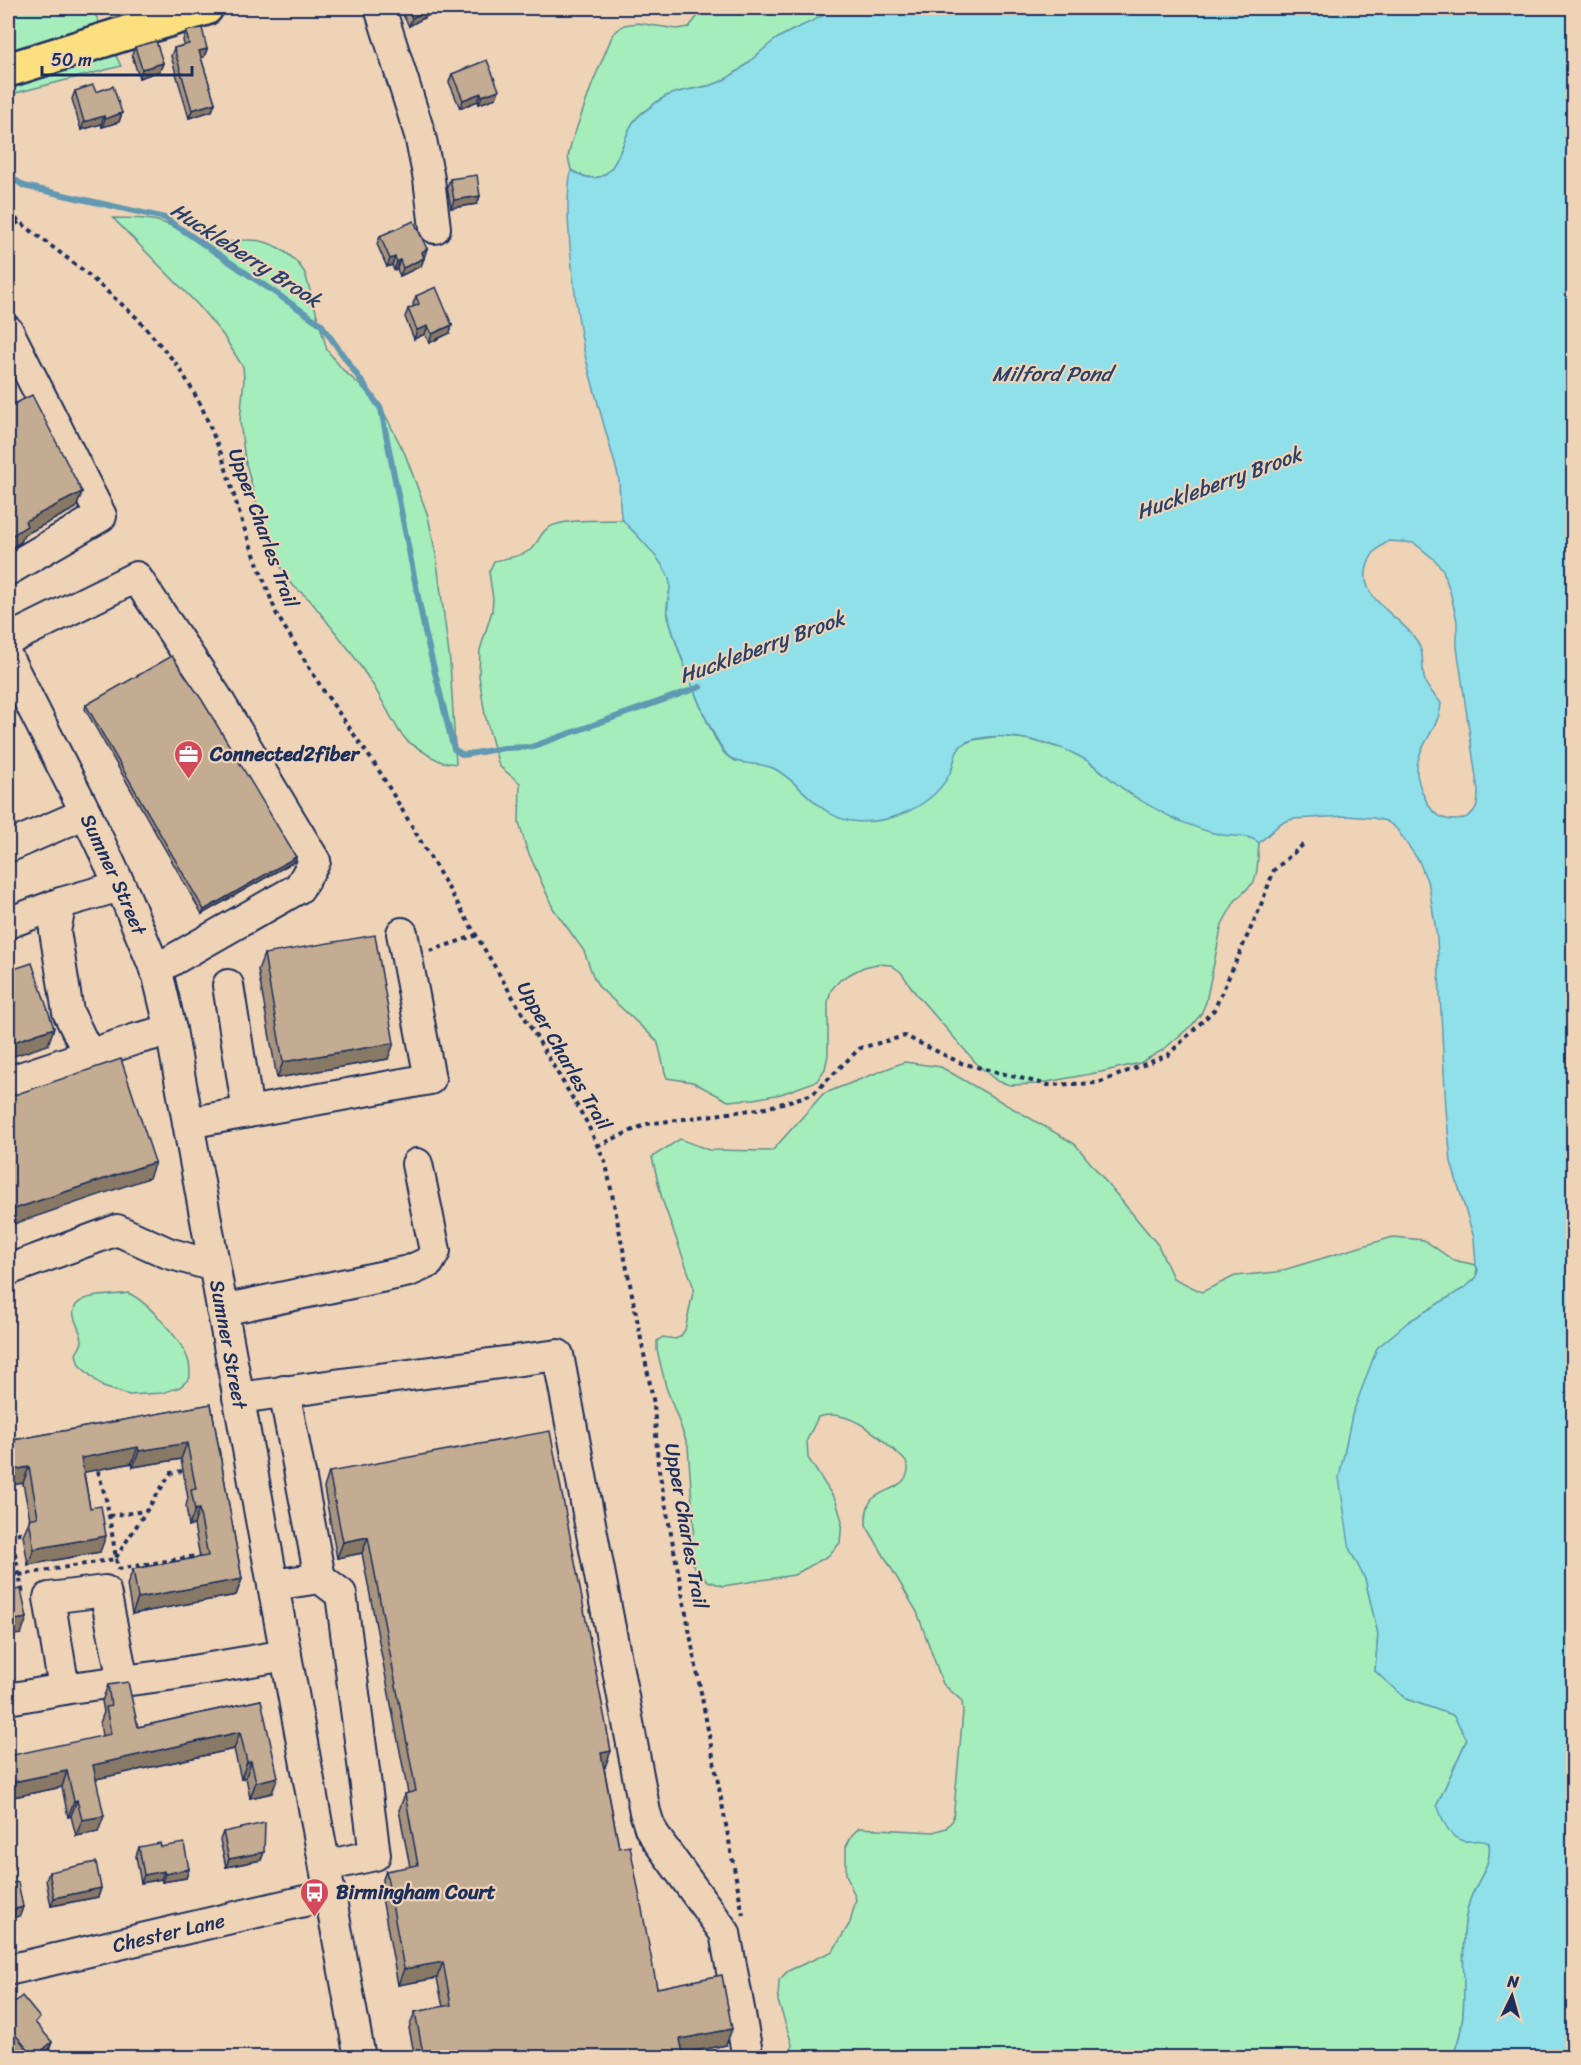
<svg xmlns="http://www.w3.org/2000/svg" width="1581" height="2065" font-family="Sriracha,sans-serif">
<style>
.green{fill:#a5edbb;stroke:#608e8c;stroke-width:1.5}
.water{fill:#8fe0e9;stroke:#6199b1;stroke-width:1.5;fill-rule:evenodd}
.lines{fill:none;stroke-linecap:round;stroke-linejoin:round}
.stream{stroke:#6199b1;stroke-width:6}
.minor-casing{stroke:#1b2f5e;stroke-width:34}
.major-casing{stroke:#1b2f5e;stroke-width:38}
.path{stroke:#1b2f5e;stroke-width:4;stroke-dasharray:4.5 4.5;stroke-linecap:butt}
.minor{stroke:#efd3b6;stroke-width:30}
.major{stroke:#fce080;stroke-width:33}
.wall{fill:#a8947d;stroke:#1b2f5e;stroke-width:1.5}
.shaded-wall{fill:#887866;stroke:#1b2f5e;stroke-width:1.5}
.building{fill:#c3ac91;stroke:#1b2f5e;stroke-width:1.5}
.labels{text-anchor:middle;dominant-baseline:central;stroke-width:4.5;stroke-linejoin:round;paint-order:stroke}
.street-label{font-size:20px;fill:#1b2f5e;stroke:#efd3b6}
.poi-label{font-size:20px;font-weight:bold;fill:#1b2f5e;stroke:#efd3b6;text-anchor:start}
.water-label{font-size:21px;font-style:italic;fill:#27416c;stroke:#efd3b6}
</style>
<rect width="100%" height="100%" fill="#efd3b6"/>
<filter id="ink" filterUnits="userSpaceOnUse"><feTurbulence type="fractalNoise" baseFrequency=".0167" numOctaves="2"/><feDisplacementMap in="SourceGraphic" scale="12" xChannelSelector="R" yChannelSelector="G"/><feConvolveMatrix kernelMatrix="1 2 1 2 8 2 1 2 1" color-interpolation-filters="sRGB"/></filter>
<g filter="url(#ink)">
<g class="green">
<path d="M8,8H92L121,66L8,95Z"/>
<path d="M704,8H834C814,24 794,27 775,40C755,55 744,70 720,82C705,89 688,88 672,94C664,96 655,103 649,108C641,113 634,119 630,128C617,156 611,195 571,170L568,157L571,144L593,82L613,34L624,25L637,23L677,29L689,27Z"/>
<path d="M113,218C130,219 148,217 164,223C179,228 195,239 211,242C222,244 237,240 248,240C271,239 293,254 305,273L327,350L343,370L373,397L381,407L405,454L428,516L436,555L450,662L456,764L442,762L430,756L407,741L399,731L373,685L351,652L310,600L290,583L283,572L262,524L245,460L240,421L244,379L243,367L223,335L198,305Z"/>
<path d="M623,520C636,535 666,561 670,581C671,590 667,600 667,608C668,629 712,742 726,755C738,766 752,762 765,765C785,770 801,791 817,803C824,808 832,813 840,818L952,769L955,755L961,745L973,740L1000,736L1026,739L1065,749L1088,761L1130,794L1176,819L1213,833L1252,837L1259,843L1257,870L1254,882L1235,901L1222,924L1206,1002L1201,1014L1193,1024L1163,1050L1140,1063L1101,1072L1036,1084L1010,1085L997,1081L977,1064L916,994L901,972L891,965L877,964L864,967L852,973L840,980L831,990L828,1002V1055L825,1069L817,1081L781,1094L754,1099L728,1101L693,1082L667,1078C662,1066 662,1054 657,1041L599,987L593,976L584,951L553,908L526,847L519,822L520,783L499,766L485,715L479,676L480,650L492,611L493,599L489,572L494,561C506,558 521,557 530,550C538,544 540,533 548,528C563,518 604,521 623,520Z"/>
<path d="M904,1062L941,1067L1075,1144L1158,1245L1173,1278L1202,1292L1235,1276L1277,1272L1393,1237L1424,1240L1453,1260L1476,1265L1477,1268L1476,1278L1466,1287L1408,1322L1350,1550L1365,1578L1378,1634L1375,1671L1406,1699L1453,1715L1467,1739L1437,1805L1465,1841L1482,1839L1489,1843C1493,1866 1475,1882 1469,1903C1455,1954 1475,2009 1452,2057H791L792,2044L778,2001L779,1980L788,1971L833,1951L850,1923L856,1899L846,1874V1847L852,1835L859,1828L933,1832L946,1828L953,1820L963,1712L962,1701L943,1684L917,1612L866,1525C866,1517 866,1509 870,1502C878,1489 906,1490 908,1470C909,1462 901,1457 896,1452C876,1433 847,1408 818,1417L807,1440L808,1458L836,1501L842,1521L840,1543L828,1556L794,1575L723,1586L708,1581L692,1564L687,1552L694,1530L688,1446L666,1387L657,1350V1341L663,1337L675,1339L680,1337L685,1330L694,1288L662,1199L652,1157L680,1139L709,1150L772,1151L823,1094Z"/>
<path d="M128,1293C147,1301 185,1343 189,1363C190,1368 190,1373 190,1378L180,1387L162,1393L129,1395L103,1387L79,1365L76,1354C78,1350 82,1345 82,1341C82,1327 61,1309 85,1299C96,1294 115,1296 128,1293Z"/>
</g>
<path class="water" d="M834,8H1573V2057H1452C1475,2010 1455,1954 1469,1903C1475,1882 1493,1866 1489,1843C1480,1838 1475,1842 1465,1841C1449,1840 1442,1818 1437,1805L1467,1739L1453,1715L1406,1699L1375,1671L1378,1634L1365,1579L1350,1550L1339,1478L1352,1415L1377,1348L1408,1322L1466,1287L1476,1278L1478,1270L1476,1265L1474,1238L1451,1162L1446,1109L1437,938L1429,886L1419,861L1396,828L1386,821L1373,818L1346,816L1293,819L1281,823L1259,843C1248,833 1232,838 1218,834C1204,831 1190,825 1177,820C1161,812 1143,803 1128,792C1114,783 1103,771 1089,762C1061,743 1002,729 969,741C954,747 956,758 951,771C935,806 888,826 851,821C820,817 801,783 775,769C759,760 735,769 724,751C708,727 697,699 687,672C680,653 672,634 668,613C666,603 671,593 670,583C668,567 645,544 634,532C630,528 624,523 622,518C618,505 621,489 618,475C607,435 595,395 585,355C578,322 574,289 571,256C568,225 566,200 571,170C611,195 617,156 630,128C634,119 641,113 649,108C655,103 664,96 672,94C688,88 705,89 720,82C744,70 755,55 775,40C794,27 815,23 834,8ZM1389,541L1414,543L1435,560L1443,570L1451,595L1457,621V647L1478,791C1478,795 1478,801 1477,805C1470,823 1447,824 1434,812C1426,804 1418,784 1417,773C1415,747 1440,729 1441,703C1437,697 1427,689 1425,681C1421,670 1425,656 1419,645C1406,617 1354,600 1368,564C1372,552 1379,547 1389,541Z"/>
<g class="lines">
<path class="stream" d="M8,175L24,186L165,218L321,324L381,409L425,632L452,742L454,749L463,755L504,748L531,747L700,687"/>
<defs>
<g id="minor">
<path d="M380,8L420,135L429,179L435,228"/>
<path d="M8,331L101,516L8,570"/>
<path d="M8,640L136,577L215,695L315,861L299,888L155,970"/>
<path id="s1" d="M8,659L81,803L125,896L158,976L171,1030L360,2058"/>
<path d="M8,847L86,813"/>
<path d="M8,923L61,903"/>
<path d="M228,985L248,1112"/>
<path d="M89,1055L68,1012L55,931L61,903L120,886"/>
<path d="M8,1082L136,1039L171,1030"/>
<path d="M188,1123L430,1079L402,933"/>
<path d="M8,1270L117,1230L168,1253L214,1266"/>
<path d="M222,1310L409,1271L429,1262L435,1251L417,1164"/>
<path d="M238,1398L558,1355L645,1812L650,1828L658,1841L725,1933L748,2058"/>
<path d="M320,1578L341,1594L375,1855L325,1866"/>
<path d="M273,1585L320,1578L284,1391"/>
<path d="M64,1689L49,1598L105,1591L123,1681"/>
<path d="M8,1699L70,1688L169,1675L286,1655"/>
<path id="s2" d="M8,1970L330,1895"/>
</g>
<path id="major" d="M8,70L206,8"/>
</defs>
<use href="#minor" class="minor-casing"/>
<use href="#major" class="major-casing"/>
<g class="path">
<path d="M8,213L84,271L137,318L179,367L201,405L222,456L243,525L277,615L323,690L378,769L586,1121L606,1164L654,1404L658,1465L743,1915"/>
<path d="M8,229L19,222"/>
<path d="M430,951L477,935"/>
<path d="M597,1146L647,1124L766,1108L813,1094L860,1048L905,1036L961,1063L1048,1085L1098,1083L1168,1055L1214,1010L1259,910L1274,870L1306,842"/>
<path d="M98,1471L107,1503L118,1570"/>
<path d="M109,1516L145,1511"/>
<path d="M8,1517L23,1595"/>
<path d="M8,1535L26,1532"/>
<path d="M8,1567L18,1575"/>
<path d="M118,1569L197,1556"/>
<path d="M19,1575L115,1559L171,1473L182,1471"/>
</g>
<use href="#minor" class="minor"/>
<use href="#major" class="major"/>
</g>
<g class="wall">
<path d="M399,8H432L429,15L409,26Z"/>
<path d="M186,31L207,49L204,57L201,58L215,103L212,111L189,118L171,56L174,48L184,45L183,40Z"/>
<path d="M135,47L163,63L160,71L139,78L132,55Z"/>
<path d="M452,74L499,90L496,98L479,104L478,101L460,108L449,82Z"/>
<path d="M75,91L96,92L122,113L119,122L102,127L101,124L81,130L72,99Z"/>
<path d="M450,179L480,196L477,204L451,208L447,187Z"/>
<path d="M380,236L424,258L421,266L400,276L397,269L394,270L392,265L387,267L377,244Z"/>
<path d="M416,296L452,325L450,333L429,343L425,334L414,339L405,317L408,309L414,307L413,304Z"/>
<path d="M8,407L82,492L76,508L24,535L21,542L8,550Z"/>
<path d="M86,705L296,857L295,861L202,914L85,709Z"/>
<path d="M264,954L388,1059L277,1078L258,970Z"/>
<path d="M211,1404L242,1579L236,1595L132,1614L127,1585L133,1569L200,1557L194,1525L189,1526L186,1506L188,1498L181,1459L133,1467L132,1463L84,1472L90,1508L100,1552L28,1565L23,1535L30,1519L23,1483L8,1441Z"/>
<path d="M329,1472L605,1767H604L619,1848L657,1988L726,2045L683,2053L684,2058H415L409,2028L415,2012L443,2007L437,1978L398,1985L380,1887L386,1871L410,1867L399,1810L405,1794L408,1793L362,1553L337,1558L324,1488Z"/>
<path d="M108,1685L138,1727L261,1700L272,1793L250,1798L246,1777L241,1779L234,1749L96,1779L98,1832L76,1836L71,1816L68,1817L62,1787L8,1798L102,1736L100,1723L104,1712L102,1701Z"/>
<path d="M223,1832L264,1852L261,1860L226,1867L220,1840Z"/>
<path d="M139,1847H161L189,1869L186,1878L162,1882L161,1879L141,1883L136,1856Z"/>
<path d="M49,1872L101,1888L98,1897L51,1906L46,1880Z"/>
<path d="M8,2008L52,2042L49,2050L40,2058H24L8,2038Z"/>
</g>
<g class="shaded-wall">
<path d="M432,8L429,15L409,26L412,18Z"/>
<path d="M207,49L204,57L196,59L199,51Z"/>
<path d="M163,63L160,71L139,78L142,69Z"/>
<path d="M499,90L496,98L479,104L482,96Z"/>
<path d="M481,93L478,101L460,108L463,100Z"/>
<path d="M215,103L212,111L189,118L192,110Z"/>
<path d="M122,113L119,122L102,127L105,119Z"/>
<path d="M104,116L101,124L81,130L84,122Z"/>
<path d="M480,196L477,204L451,208L454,200Z"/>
<path d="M427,249L424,258L422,252Z"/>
<path d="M395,257L392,265L387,267L390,259Z"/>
<path d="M424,258L421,266L400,276L403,268Z"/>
<path d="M400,260L397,269L394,270L397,262Z"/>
<path d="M452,325L450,333L429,343L432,334Z"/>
<path d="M428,326L425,334L414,339L417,330Z"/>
<path d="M82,492L76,508L24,535L21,542L8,550V544L11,536L25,521Z"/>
<path d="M296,857L295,861L202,914L204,910Z"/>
<path d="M54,1028L48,1045L8,1058V1044Z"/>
<path d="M394,1043L388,1059L277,1078L283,1062Z"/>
<path d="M155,1162L149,1178L8,1226V1211Z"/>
<path d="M187,1443L181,1459L133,1467L139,1451Z"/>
<path d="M138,1447L132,1463L75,1474L81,1458Z"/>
<path d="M29,1467L23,1483L8,1486V1471Z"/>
<path d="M199,1509L194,1525L189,1526L195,1510Z"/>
<path d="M106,1536L100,1552L28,1565L34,1549Z"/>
<path d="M368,1537L362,1553L337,1558L343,1542Z"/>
<path d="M242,1579L236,1595L132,1614L138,1598Z"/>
<path d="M27,1618L21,1634L8,1636V1621Z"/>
<path d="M240,1732L234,1749L87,1781L93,1765Z"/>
<path d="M611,1751L605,1767L595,1769L601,1753Z"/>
<path d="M251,1761L246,1777L241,1779L247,1762Z"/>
<path d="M67,1771L62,1787L8,1798V1783Z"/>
<path d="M278,1777L272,1793L250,1798L256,1782Z"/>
<path d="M77,1800L71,1816L68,1817L74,1801Z"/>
<path d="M104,1816L98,1832L76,1836L82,1820Z"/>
<path d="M264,1852L261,1860L226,1867L229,1859Z"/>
<path d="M189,1869L186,1878L162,1882L165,1874Z"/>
<path d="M164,1871L161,1879L141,1883L144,1875Z"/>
<path d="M101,1888L98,1897L51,1906L54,1898Z"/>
<path d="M23,1907L20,1916L8,1918V1911Z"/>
<path d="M443,1962L437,1978L398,1985L404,1969Z"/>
<path d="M732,2029L726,2045L674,2055L680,2039Z"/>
<path d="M52,2042L49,2050L40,2058H34Z"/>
</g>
<g class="building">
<path d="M406,8H431L412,18Z"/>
<path d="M202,28L207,49L199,51L215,103L192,110L174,48L189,44L186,31Z"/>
<path d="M156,41L163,63L142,69L135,47Z"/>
<path d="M487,60L499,90L482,96L481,93L463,100L452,74Z"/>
<path d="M93,85L96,92L113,86L122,113L105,119L104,116L84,122L75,91Z"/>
<path d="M477,175L480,196L454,200L450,179Z"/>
<path d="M414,221L427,249L422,252L424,258L403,268L400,260L397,262L395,257L390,259L380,236Z"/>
<path d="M436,287L452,325L432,334L428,326L417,330L408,309L419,304L416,296Z"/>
<path d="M32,395L82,492L25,521L27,526L11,536L8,530V407Z"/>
<path d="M172,656L202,700L296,857L204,910L86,705Z"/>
<path d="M375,935L394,1043L283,1062L264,954Z"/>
<path d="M32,963L54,1028L8,1044V971Z"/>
<path d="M121,1059L155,1162L8,1211V1097Z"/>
<path d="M211,1404L242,1579L138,1598L133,1569L208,1556L199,1509L195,1510L191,1490L196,1489L187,1443L139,1451L138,1447L81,1458L90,1508L101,1506L106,1536L34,1549L29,1519L38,1517L29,1467L8,1471V1441Z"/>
<path d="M550,1431L611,1751L601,1753L619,1848L630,1846L657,1988L722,1975L732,2029L680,2039L684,2058H424L415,2012L451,2005L443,1962L404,1969L386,1871L418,1865L405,1794L416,1791L368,1537L343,1542L329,1472Z"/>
<path d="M21,1589L27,1618L8,1621V1591Z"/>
<path d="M128,1682L138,1727L261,1700L278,1777L256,1782L251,1761L247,1762L240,1732L93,1765L104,1816L82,1820L77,1800L74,1801L67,1771L8,1783V1756L111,1734L106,1707L111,1706L108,1685Z"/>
<path d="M265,1823L264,1852L229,1859L223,1832Z"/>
<path d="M160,1843L161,1847L184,1843L189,1869L165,1874L164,1871L144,1875L139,1847Z"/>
<path d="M96,1862L101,1888L54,1898L49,1872Z"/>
<path d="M18,1882L23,1907L8,1911V1884Z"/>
<path d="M22,1996L40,2018L35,2022L52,2042L34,2057L8,2026V2008Z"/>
</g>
</g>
<defs>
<symbol id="office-pin" viewBox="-11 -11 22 30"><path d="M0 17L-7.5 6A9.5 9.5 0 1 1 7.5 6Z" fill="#d1495b" stroke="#efd3b6"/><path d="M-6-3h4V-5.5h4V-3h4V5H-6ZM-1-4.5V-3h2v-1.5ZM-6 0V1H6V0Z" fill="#fff"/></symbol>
<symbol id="bus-pin" viewBox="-11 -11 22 30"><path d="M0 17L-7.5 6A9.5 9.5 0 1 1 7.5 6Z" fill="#d1495b" stroke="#efd3b6"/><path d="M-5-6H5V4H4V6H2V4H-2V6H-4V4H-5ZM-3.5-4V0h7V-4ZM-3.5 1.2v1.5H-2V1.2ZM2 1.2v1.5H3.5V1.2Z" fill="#fff"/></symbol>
</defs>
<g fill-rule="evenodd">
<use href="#office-pin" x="172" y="738" width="33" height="45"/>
<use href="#bus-pin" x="298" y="1876" width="33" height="45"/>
</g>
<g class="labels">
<g class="street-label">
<text transform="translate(263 528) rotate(70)">Upper Charles Trail</text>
<text stroke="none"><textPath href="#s1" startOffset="240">Sumner Street</textPath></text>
<text transform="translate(564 1056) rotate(60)">Upper Charles Trail</text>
<text stroke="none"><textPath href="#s1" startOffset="726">Sumner Street</textPath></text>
<text transform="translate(686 1526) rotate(80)">Upper Charles Trail</text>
<text stroke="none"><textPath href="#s2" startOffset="165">Chester Lane</textPath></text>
</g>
<g class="poi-label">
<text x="210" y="754">Connected2fiber</text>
<text x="336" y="1892">Birmingham Court</text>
</g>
<g class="water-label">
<text transform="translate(246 255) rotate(33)">Huckleberry Brook</text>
<text x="1052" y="374">Milford Pond</text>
<text transform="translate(1219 483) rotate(-20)">Huckleberry Brook</text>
<text transform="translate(762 647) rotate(-20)">Huckleberry Brook</text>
</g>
</g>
<rect width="1581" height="2065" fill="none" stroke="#efd3b6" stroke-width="30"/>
<rect x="15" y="15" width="1551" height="2035" fill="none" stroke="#1b2f5e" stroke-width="2" filter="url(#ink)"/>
<g transform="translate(1512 1996) rotate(5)" stroke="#efd3b6" stroke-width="4.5" paint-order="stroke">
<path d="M0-4.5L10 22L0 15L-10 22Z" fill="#1b2f5e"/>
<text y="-9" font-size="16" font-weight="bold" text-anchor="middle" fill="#1b2f5e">N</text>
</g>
<path d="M42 66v9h150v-9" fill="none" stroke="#1b2f5e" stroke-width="3"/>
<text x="51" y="66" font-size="18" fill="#1b2f5e" stroke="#efd3b6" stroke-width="4.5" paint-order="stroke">50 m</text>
</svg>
